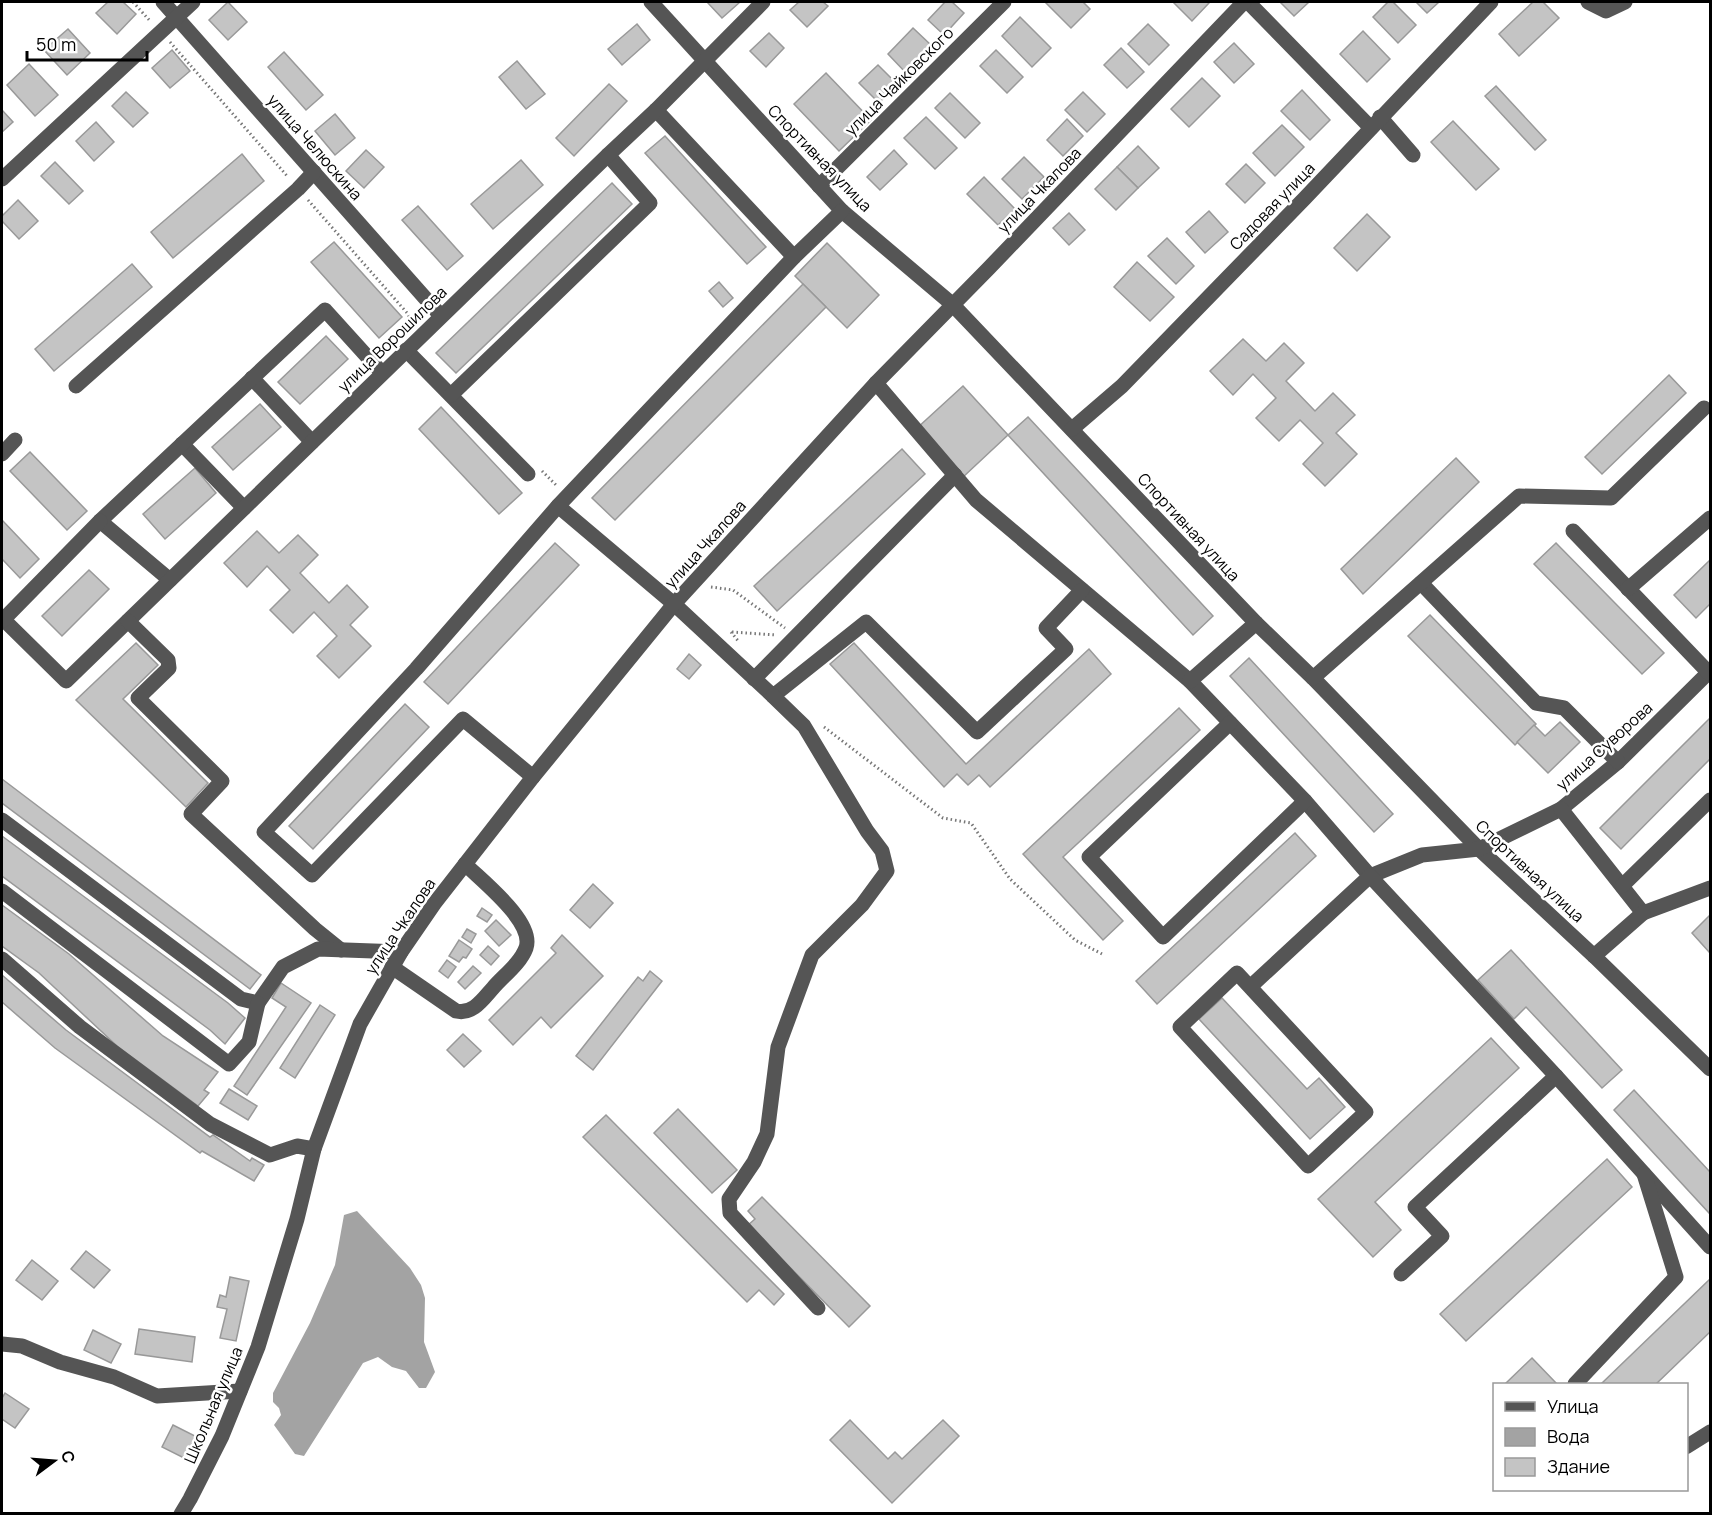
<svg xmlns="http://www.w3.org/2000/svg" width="1712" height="1515" font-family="Manrope,sans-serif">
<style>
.water{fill:#a3a3a3}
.building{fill:#c4c4c4;stroke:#999;stroke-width:1.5}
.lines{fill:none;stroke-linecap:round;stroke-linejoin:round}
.path{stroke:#777;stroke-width:3;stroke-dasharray:1.5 3;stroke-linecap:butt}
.minor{stroke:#555;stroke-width:15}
.labels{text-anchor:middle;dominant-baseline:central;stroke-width:5;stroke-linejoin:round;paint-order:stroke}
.street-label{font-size:16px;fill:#000;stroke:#fff}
</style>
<rect width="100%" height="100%" fill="#fff"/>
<path class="water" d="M357,1211L410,1268L421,1285L425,1298L424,1342L435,1372L426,1388H419L406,1371L392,1367L378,1357L363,1363L304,1456L295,1454L274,1425L281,1415L279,1408L273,1402V1393L310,1323L335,1265L344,1215Z"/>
<g class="building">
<path d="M108,2H123L136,14L117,34L96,13Z"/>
<path d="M228,2L247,22L228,40L209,20Z"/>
<path d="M707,2H740L722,18Z"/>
<path d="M799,2H823L828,6L807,27L790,10Z"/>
<path d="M945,2H952L964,13L944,35L928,20Z"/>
<path d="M1045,2H1083L1090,9L1071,28Z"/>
<path d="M1173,2H1207L1209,3L1192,21Z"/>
<path d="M1280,2H1309L1294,16Z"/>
<path d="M1388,2H1393L1416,25L1398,43L1373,17Z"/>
<path d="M1416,2H1439L1427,13Z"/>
<path d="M1533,2H1543L1559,18L1519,56L1499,34Z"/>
<path d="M1020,17L1051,48L1032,67L1002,36Z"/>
<path d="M637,24L650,40L622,65L608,49Z"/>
<path d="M1148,24L1169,45L1149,65L1128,44Z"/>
<path d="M913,28L932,46L906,73L888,54Z"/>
<path d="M68,29L90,53L67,75L44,50Z"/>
<path d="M1363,31L1390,59L1367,82L1340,54Z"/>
<path d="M769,33L784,48L766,67L750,51Z"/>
<path d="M1234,43L1254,64L1234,83L1214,62Z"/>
<path d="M1121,48L1144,72L1127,88L1104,65Z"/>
<path d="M172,50L190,71L170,88L152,68Z"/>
<path d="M996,50L1023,77L1007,93L980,66Z"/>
<path d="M284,52L323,95L306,110L268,67Z"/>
<path d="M517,61L545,94L526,109L499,77Z"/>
<path d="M29,64L58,95L35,116L7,85Z"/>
<path d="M878,65L897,84L879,103L859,83Z"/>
<path d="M826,73L871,120L839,151L794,104Z"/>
<path d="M1202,78L1220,96L1189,127L1171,109Z"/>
<path d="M609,84L627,101L574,156L556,138Z"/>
<path d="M1496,86L1546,140L1535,150L1485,96Z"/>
<path d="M1302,90L1330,120L1310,140L1281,111Z"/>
<path d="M126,92L148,113L133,127L112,106Z"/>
<path d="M1083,92L1105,114L1087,132L1065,110Z"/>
<path d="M950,93L980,123L965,138L935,108Z"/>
<path d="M2,110L13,122L2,132Z"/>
<path d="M335,114L355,138L335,155L315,131Z"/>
<path d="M926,117L957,148L935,169L904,138Z"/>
<path d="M1067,119L1083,136L1063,156L1047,140Z"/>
<path d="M1453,121L1499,169L1476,190L1431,142Z"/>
<path d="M96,122L114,142L94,161L76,141Z"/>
<path d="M1282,125L1304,147L1275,176L1253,153Z"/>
<path d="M665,136L766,247L747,264L645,153Z"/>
<path d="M1138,146L1159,168L1138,188L1117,167Z"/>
<path d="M366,150L384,167L364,188L346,171Z"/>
<path d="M894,150L907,164L880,190L867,177Z"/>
<path d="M242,154L264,181L173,258L151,232Z"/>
<path d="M1024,157L1044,177L1022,199L1002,179Z"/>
<path d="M521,160L543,185L493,229L471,204Z"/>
<path d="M55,162L83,191L69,204L41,176Z"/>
<path d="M1246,164L1265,183L1245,203L1226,184Z"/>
<path d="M1117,167L1138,188L1116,210L1095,189Z"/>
<path d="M984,177L1015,209L998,225L967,194Z"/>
<path d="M612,183L632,204L456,373L436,353Z"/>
<path d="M18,200L38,221L19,239L2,221V216Z"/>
<path d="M418,206L463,256L447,270L402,220Z"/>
<path d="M1209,211L1228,232L1205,253L1186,232Z"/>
<path d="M1069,213L1085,230L1069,245L1053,228Z"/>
<path d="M1367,214L1390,237L1357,271L1334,248Z"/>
<path d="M1167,238L1194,266L1176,284L1148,256Z"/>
<path d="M334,242L402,317L379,338L311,262Z"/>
<path d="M827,243L879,295L847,328L795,276Z"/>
<path d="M1137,262L1174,297L1150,321L1114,287Z"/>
<path d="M132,264L152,287L54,371L35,349Z"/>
<path d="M719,282L733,298L723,307L709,291Z"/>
<path d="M803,284L826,307L615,520L592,498Z"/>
<path d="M326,336L348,359L300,404L278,382Z"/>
<path d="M1243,339L1266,361L1284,343L1304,363L1286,381L1315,411L1333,393L1355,415L1336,433L1357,454L1325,486L1303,464L1323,443L1300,420L1279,441L1256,418L1276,398L1253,374L1233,395L1210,371Z"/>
<path d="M1669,375L1686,393L1602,474L1585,457Z"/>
<path d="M963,386L1008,435L962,478L916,429Z"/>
<path d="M260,404L281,427L233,470L212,447Z"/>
<path d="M441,407L522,493L499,514L419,429Z"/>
<path d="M1028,417L1213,616L1193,635L1008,435Z"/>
<path d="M902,449L925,474L777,611L754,586Z"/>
<path d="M30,452L87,511L67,530L10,471Z"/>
<path d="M1456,458L1479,482L1363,594L1341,569Z"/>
<path d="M195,468L216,493L165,539L143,514Z"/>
<path d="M2,520L39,559L20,578L2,559Z"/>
<path d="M257,531L279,553L298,535L318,555L300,573L329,603L347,585L368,607L350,625L371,646L339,678L317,656L337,636L314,612L293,633L270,610L290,590L267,566L247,587L224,563Z"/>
<path d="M555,543L579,565L448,704L424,682Z"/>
<path d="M1556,543L1664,653L1642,674L1534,564Z"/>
<path d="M1710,560V604L1696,618L1674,595Z"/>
<path d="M89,570L109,589L62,636L42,616Z"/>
<path d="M1430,615L1536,724L1515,745L1408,636Z"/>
<path d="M136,643L158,665L123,699L208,783L186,807L76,700Z"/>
<path d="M854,643L966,764L1089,649L1111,674L990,787L979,775L968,785L957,774L944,787L830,664Z"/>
<path d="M689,654L701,665L689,679L677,669Z"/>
<path d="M1249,658L1393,814L1374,832L1230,676Z"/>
<path d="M405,704L429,727L313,849L289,826Z"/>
<path d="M1179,708L1200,730L1063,857L1123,921L1103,940L1023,854Z"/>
<path d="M1710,718V759L1621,849L1600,828Z"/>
<path d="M1560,722L1580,742L1548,773L1517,742L1534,725L1545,736Z"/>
<path d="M2,779L261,975L250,989L2,803Z"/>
<path d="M1295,833L1316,856L1157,1004L1136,981Z"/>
<path d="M2,836L228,1003L245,1018L225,1044L210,1030L2,876Z"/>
<path d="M593,884L613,903L590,928L570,910Z"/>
<path d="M2,905L69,954L163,1036L218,1072L204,1090L209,1093L198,1106L117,1046L39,973L2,946Z"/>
<path d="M482,908L492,915L487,922L477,916Z"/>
<path d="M1710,915V953L1692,933Z"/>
<path d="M496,920L511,935L499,946L485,931Z"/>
<path d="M467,929L476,934L471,943L462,937Z"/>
<path d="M562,935L603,976L551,1028L541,1017L513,1045L489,1020L556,953L551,948Z"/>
<path d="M459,940L472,949L466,958L463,957L459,962L449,956Z"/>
<path d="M488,946L499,956L491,965L480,955Z"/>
<path d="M1511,950L1622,1070L1602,1088L1526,1007L1514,1019L1478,980Z"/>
<path d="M447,960L456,967L448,978L439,971Z"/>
<path d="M473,966L481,973L465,989L458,982Z"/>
<path d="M650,971L662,981L593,1070L576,1056L638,977L643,981Z"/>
<path d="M2,975L66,1030L210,1137L213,1135L250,1161L252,1158L264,1165L254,1181L202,1151L200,1153L55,1048L2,1002Z"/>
<path d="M281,983L311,1003L247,1095L234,1086L286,1007L272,998Z"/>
<path d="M1222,998L1307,1089L1319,1078L1345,1107L1310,1139L1199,1019Z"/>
<path d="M320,1005L335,1015L295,1078L280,1068Z"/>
<path d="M463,1034L481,1051L464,1067L447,1050Z"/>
<path d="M1491,1038L1519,1068L1375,1202L1401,1230L1373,1257L1318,1199Z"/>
<path d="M229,1089L257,1106L248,1120L220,1103Z"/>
<path d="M1634,1090L1710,1172V1214L1614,1110Z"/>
<path d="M678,1109L737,1170L712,1193L654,1133Z"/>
<path d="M606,1115L784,1294L774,1305L759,1290L747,1302L583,1137Z"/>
<path d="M1607,1159L1632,1187L1466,1341L1440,1314Z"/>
<path d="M762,1197L870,1306L849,1327L748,1225L755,1219L748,1211Z"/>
<path d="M86,1251L110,1270L94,1288L71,1269Z"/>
<path d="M32,1260L58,1281L42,1300L16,1280Z"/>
<path d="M230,1277L249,1281L236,1341L220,1338L227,1309L217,1307L220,1295L226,1297Z"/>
<path d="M1710,1279V1332L1656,1384H1601Z"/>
<path d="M139,1329L195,1337L192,1362L135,1354Z"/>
<path d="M93,1330L121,1344L111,1363L84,1350Z"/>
<path d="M1532,1358L1557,1384H1505Z"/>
<path d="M5,1393L29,1409L15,1428L2,1419V1398Z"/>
<path d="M850,1420L888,1459L895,1452L902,1459L943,1420L959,1436L892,1503L830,1440Z"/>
<path d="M173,1425L197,1437L186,1459L162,1447Z"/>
</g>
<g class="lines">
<g class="path">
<path d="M133,2L151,22"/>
<path d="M170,42L288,177"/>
<path d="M308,200L408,314L412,323"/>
<path d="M542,471L557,486"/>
<path d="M711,587L733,590L785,628"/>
<path d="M731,632L739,642"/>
<path d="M732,632L776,635"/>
<path d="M824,727L943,818L971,823L1010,879L1075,940L1104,955"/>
</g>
<g class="minor">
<path d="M163,2L441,316"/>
<path d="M651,2L842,211L952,304L1256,623L1313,678L1479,849L1594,956L1710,1069"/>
<path d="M1248,2L1371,128"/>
<path d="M1588,2L1606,11L1625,2"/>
<path d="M656,110L794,257"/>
<path d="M1380,117L1413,155"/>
<path d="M2,179L193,2"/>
<path d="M819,186L1004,2"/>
<path d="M406,350L528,474"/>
<path d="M252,378L312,442"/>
<path d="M876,383L976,500L1190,681L1305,801L1370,876L1422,855L1479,849L1561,809L1618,762L1710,671"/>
<path d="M76,386L298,189L314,172"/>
<path d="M451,395L650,203L608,155"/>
<path d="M1072,429L1122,386L1305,198L1491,2"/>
<path d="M182,444L244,508"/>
<path d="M2,454L15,440"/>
<path d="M558,506L674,604L773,696L866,622L977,732L1066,649L1046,628L1082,590"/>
<path d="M1573,531L1709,673"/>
<path d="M170,580L100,521L325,310L382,373"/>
<path d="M1421,583L1536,703L1564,708L1618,762"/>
<path d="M1628,589L1710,518"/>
<path d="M2,618L66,681L608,155L656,110L763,2"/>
<path d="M3,620L100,521"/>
<path d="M128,621L168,660L169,668L138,698L222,781L191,814L315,929L341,950"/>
<path d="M1313,678L1519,496L1611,498L1704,408"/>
<path d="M754,679L955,475"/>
<path d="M1190,681L1256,623"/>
<path d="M773,696L804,726L867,831L882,851L887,871L862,905L812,955L778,1047L767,1134L754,1162L729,1199L730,1213L818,1308"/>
<path d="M1230,723L1089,857L1163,937L1305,801"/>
<path d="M533,777L463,719L312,875L264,832L416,669L558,506L794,257L842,211"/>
<path d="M1561,809L1643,913L1710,888"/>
<path d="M2,820L241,999L258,1003L283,967L318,949L401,952"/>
<path d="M1622,886L1710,800"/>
<path d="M2,891L229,1064L249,1042L258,1003"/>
<path d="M1594,956L1643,913"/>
<path d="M2,959L80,1027L210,1124L270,1155L297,1146L314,1149"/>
<path d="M392,967L456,1011C473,1015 483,999 493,988C503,976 520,964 526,948C535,922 482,881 465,864"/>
<path d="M1250,987L1237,973L1180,1027L1308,1166L1366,1112L1250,987L1370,876L1556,1076L1415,1207L1442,1236L1401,1274"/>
<path d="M1556,1076L1710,1247"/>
<path d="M2,1344L22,1346L60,1362L114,1377L157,1396L240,1391"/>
<path d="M1575,1384L1676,1277L1644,1174"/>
<path d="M1686,1447L1710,1432"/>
<path d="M181,1514L190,1499L222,1436L258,1347L297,1219L314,1149L360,1024L401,952L434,904L533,777L674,604L876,383L989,268L1244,2"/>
</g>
</g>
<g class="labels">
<g class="street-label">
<text transform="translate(899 81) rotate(-45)">улица Чайковского</text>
<text transform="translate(315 147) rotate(49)">улица Челюскина</text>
<text transform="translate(820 158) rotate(46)">Спортивная улица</text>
<text transform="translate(1039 190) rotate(-46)">улица Чкалова</text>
<text transform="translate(1272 206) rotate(-46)">Садовая улица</text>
<text transform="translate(392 339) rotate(-44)">улица Ворошилова</text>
<text transform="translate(1189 527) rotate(47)">Спортивная улица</text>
<text transform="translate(705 544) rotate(-48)">улица Чкалова</text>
<text transform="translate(1604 746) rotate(-42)">улица Суворова</text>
<text transform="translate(1530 871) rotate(43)">Спортивная улица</text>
<text transform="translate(400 926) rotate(-56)">улица Чкалова</text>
<text transform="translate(213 1405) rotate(-67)">Школьная улица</text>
</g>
</g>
<rect width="1712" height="1515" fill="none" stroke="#000000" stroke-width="6"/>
<rect x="1493" y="1383" width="195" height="108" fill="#ffffff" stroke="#999999" stroke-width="1.5"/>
<rect x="1505" y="1402" width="30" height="9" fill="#555555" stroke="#999999" stroke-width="1.5"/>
<text x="1547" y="1413" font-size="18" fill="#000000">Улица</text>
<rect x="1505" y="1428" width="30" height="18" fill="#a3a3a3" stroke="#999999" stroke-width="1.5"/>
<text x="1547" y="1443" font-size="18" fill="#000000">Вода</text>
<rect x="1505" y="1458" width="30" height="18" fill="#c4c4c4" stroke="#999999" stroke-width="1.5"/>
<text x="1547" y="1473" font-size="18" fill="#000000">Здание</text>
<g transform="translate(54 1461) rotate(74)" stroke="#ffffff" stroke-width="4.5" paint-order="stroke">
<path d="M0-4.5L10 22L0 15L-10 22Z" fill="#000000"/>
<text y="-9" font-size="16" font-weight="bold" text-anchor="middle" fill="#000000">С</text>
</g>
<path d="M27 51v9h120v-9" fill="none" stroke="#000000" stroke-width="3"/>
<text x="36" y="51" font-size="18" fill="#000000" stroke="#ffffff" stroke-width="4.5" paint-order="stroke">50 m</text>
</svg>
